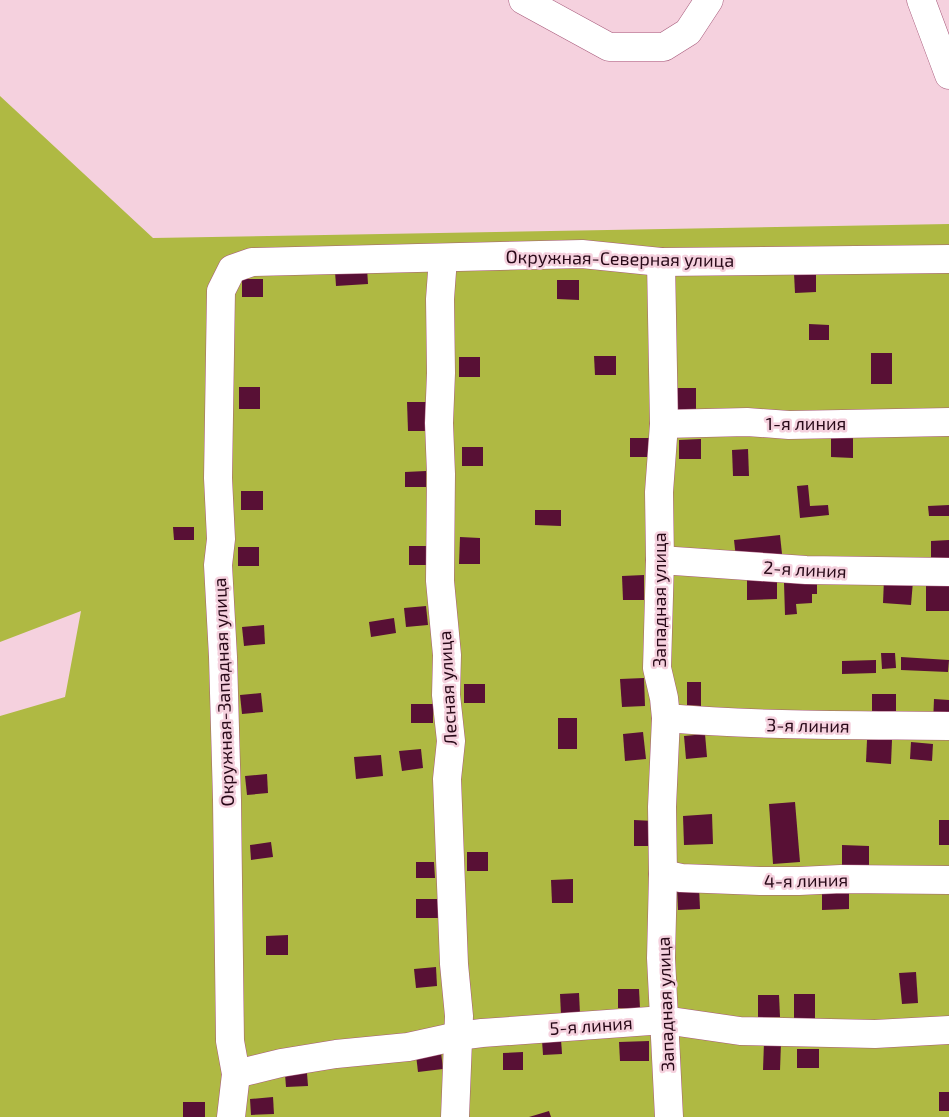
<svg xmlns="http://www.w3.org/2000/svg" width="949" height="1117" font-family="'Exo 2',sans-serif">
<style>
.green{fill:#afb943}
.building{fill:#581035}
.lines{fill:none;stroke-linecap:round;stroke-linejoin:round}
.minor-casing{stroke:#a6597a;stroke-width:29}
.minor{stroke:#fff;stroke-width:28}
.labels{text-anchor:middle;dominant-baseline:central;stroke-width:5;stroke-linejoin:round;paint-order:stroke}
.street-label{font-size:18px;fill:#280918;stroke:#f5d1de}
</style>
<rect width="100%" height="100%" fill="#f5d1de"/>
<path class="green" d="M0,96L153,238L949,224V1117H0V716L65,697L81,611L0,642Z"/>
<g class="building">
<path d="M367,268L368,284L336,286L335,271Z"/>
<path d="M794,273H816V292L795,293Z"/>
<rect x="242" y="279" width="21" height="18"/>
<path d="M557,280H579V300L557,299Z"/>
<path d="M809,324L829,325V340H809Z"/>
<rect x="871" y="353" width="21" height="31"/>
<path d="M594,356H616V375H595Z"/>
<rect x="459" y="357" width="21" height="20"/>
<rect x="239" y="387" width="21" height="22"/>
<path d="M677,388H696V409L677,410Z"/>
<path d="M407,402H427L428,431H408Z"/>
<path d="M831,433H853V458L831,457Z"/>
<rect x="630" y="438" width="22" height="19"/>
<path d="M701,439V459H679V440Z"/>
<rect x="462" y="447" width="21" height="19"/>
<path d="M748,449L749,476H733L732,450Z"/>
<path d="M426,471V487H405V472Z"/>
<path d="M808,485L810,506L828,505L829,515L800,518L797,486Z"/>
<rect x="241" y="491" width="22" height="19"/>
<path d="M949,505V516H929L928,506Z"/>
<path d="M535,510H561V526L535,525Z"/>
<path d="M173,527H194V540H174Z"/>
<path d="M780,535L782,554L736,558L734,540Z"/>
<path d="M460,537L480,538V564H459Z"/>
<path d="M949,540V561H931V541Z"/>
<rect x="409" y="546" width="22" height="19"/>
<rect x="238" y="547" width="21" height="19"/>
<path d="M644,575V600H623L622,576Z"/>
<path d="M747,578H777V599L747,600Z"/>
<path d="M884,579L913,581L911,605L883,603Z"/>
<rect x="926" y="581" width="23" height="30"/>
<path d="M817,582V594H812V603L796,604L797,614L785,615L784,583Z"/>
<path d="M426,606L428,625L406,627L404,608Z"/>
<path d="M394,618L396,633L371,637L369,622Z"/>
<path d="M264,625L265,644L244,646L242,627Z"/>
<path d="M881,653H895L896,668L882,669Z"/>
<path d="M901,657L949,660L948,672L901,670Z"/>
<path d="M876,660V673L842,674V661Z"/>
<path d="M644,678L645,706L622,707L620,679Z"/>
<path d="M687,682H701V706L687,705Z"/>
<rect x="464" y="684" width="21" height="19"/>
<path d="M261,693L263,712L242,714L240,695Z"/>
<rect x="872" y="694" width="24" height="22"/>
<path d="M934,699L949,700V723H933Z"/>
<rect x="411" y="704" width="22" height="19"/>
<rect x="558" y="718" width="19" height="31"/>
<path d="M643,732L646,759L625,761L623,734Z"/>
<path d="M705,734L707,757L686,759L684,736Z"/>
<path d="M867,740H892L891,764L866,762Z"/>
<path d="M911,742L933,744L932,761L910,759Z"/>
<path d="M421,749L423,768L402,771L399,751Z"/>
<path d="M381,755L383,776L356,779L354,757Z"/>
<path d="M267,774L268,793L247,795L245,776Z"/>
<path d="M795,802L800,862L773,864L769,804Z"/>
<path d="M712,814L713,844L684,845L683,816Z"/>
<path d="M634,820L654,821L653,846H634Z"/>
<rect x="939" y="820" width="10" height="25"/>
<path d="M271,842L273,857L251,860L250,845Z"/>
<path d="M842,845L869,846V867H842Z"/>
<rect x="467" y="852" width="21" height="19"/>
<path d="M416,862H434L435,878H416Z"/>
<path d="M573,879V903H552L551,880Z"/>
<path d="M699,887L700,909L678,910L677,888Z"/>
<path d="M822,888H849V909L822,910Z"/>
<rect x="416" y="899" width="22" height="19"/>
<path d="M288,935V955H266V936Z"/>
<path d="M436,967L437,986L416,988L414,969Z"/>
<path d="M916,972L918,1003L902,1004L899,973Z"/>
<path d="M618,989H639L640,1008H618Z"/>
<path d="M579,993L580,1014L561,1015L560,994Z"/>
<rect x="794" y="994" width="21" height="27"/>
<path d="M758,995H779L780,1017H758Z"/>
<path d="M561,1039L562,1054L543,1055L542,1040Z"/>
<path d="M649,1041V1061H620L619,1042Z"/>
<path d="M764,1042L781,1043L780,1070H763Z"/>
<rect x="797" y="1049" width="22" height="19"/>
<path d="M441,1052L443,1069L418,1072L416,1055Z"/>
<path d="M523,1052V1070H503V1053Z"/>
<path d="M307,1073L308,1086L286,1087L285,1074Z"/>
<rect x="939" y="1092" width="10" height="19"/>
<path d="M273,1097L274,1114L251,1115L250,1099Z"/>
<rect x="183" y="1102" width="22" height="15"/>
<path d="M549,1111L551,1117H529Z"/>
</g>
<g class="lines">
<defs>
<g id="minor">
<path d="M523,0L609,47H664L688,32L709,0"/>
<path d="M921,0L949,75"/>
<path d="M443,258L440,299L441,373L439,423L441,474L440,581L447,655L446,695L451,741L447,779L454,964L459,1016L455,1117"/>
<path d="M661,262L664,424L659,492L660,560L657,668L664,698L666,718L662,807L663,874L661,958L669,1117"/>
<path d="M664,424L747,422L789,425L949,422"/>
<path d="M660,560L806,570L949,572"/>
<path d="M666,718C760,726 855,725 949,726"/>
<path d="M663,874L681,878L760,881H799L841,879L949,880"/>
<path d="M236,1074L281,1063L336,1054L408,1047L458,1036L482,1033L664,1020L740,1031L875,1034L949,1030"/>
<path d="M231,1117L236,1074L230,1041L227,800L223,657L218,565L221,539L218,478L221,291L232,269L252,262L582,254L661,262L949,259"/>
</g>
</defs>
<use href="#minor" class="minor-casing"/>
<use href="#minor" class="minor"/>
</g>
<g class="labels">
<g class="street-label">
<text transform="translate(620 258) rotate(1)">Окружная-Северная улица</text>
<text x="806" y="423">1-я линия</text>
<text transform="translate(805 569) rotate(3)">2-я линия</text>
<text transform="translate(659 600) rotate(-90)">Западная улица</text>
<text transform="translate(447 688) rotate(-93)">Лесная улица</text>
<text transform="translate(223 692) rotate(-92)">Окружная-Западная улица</text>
<text transform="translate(808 725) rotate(1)">3-я линия</text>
<text transform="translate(806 880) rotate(-1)">4-я линия</text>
<text transform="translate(665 1004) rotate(-92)">Западная улица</text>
<text transform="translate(591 1025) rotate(-4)">5-я линия</text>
</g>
</g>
</svg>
